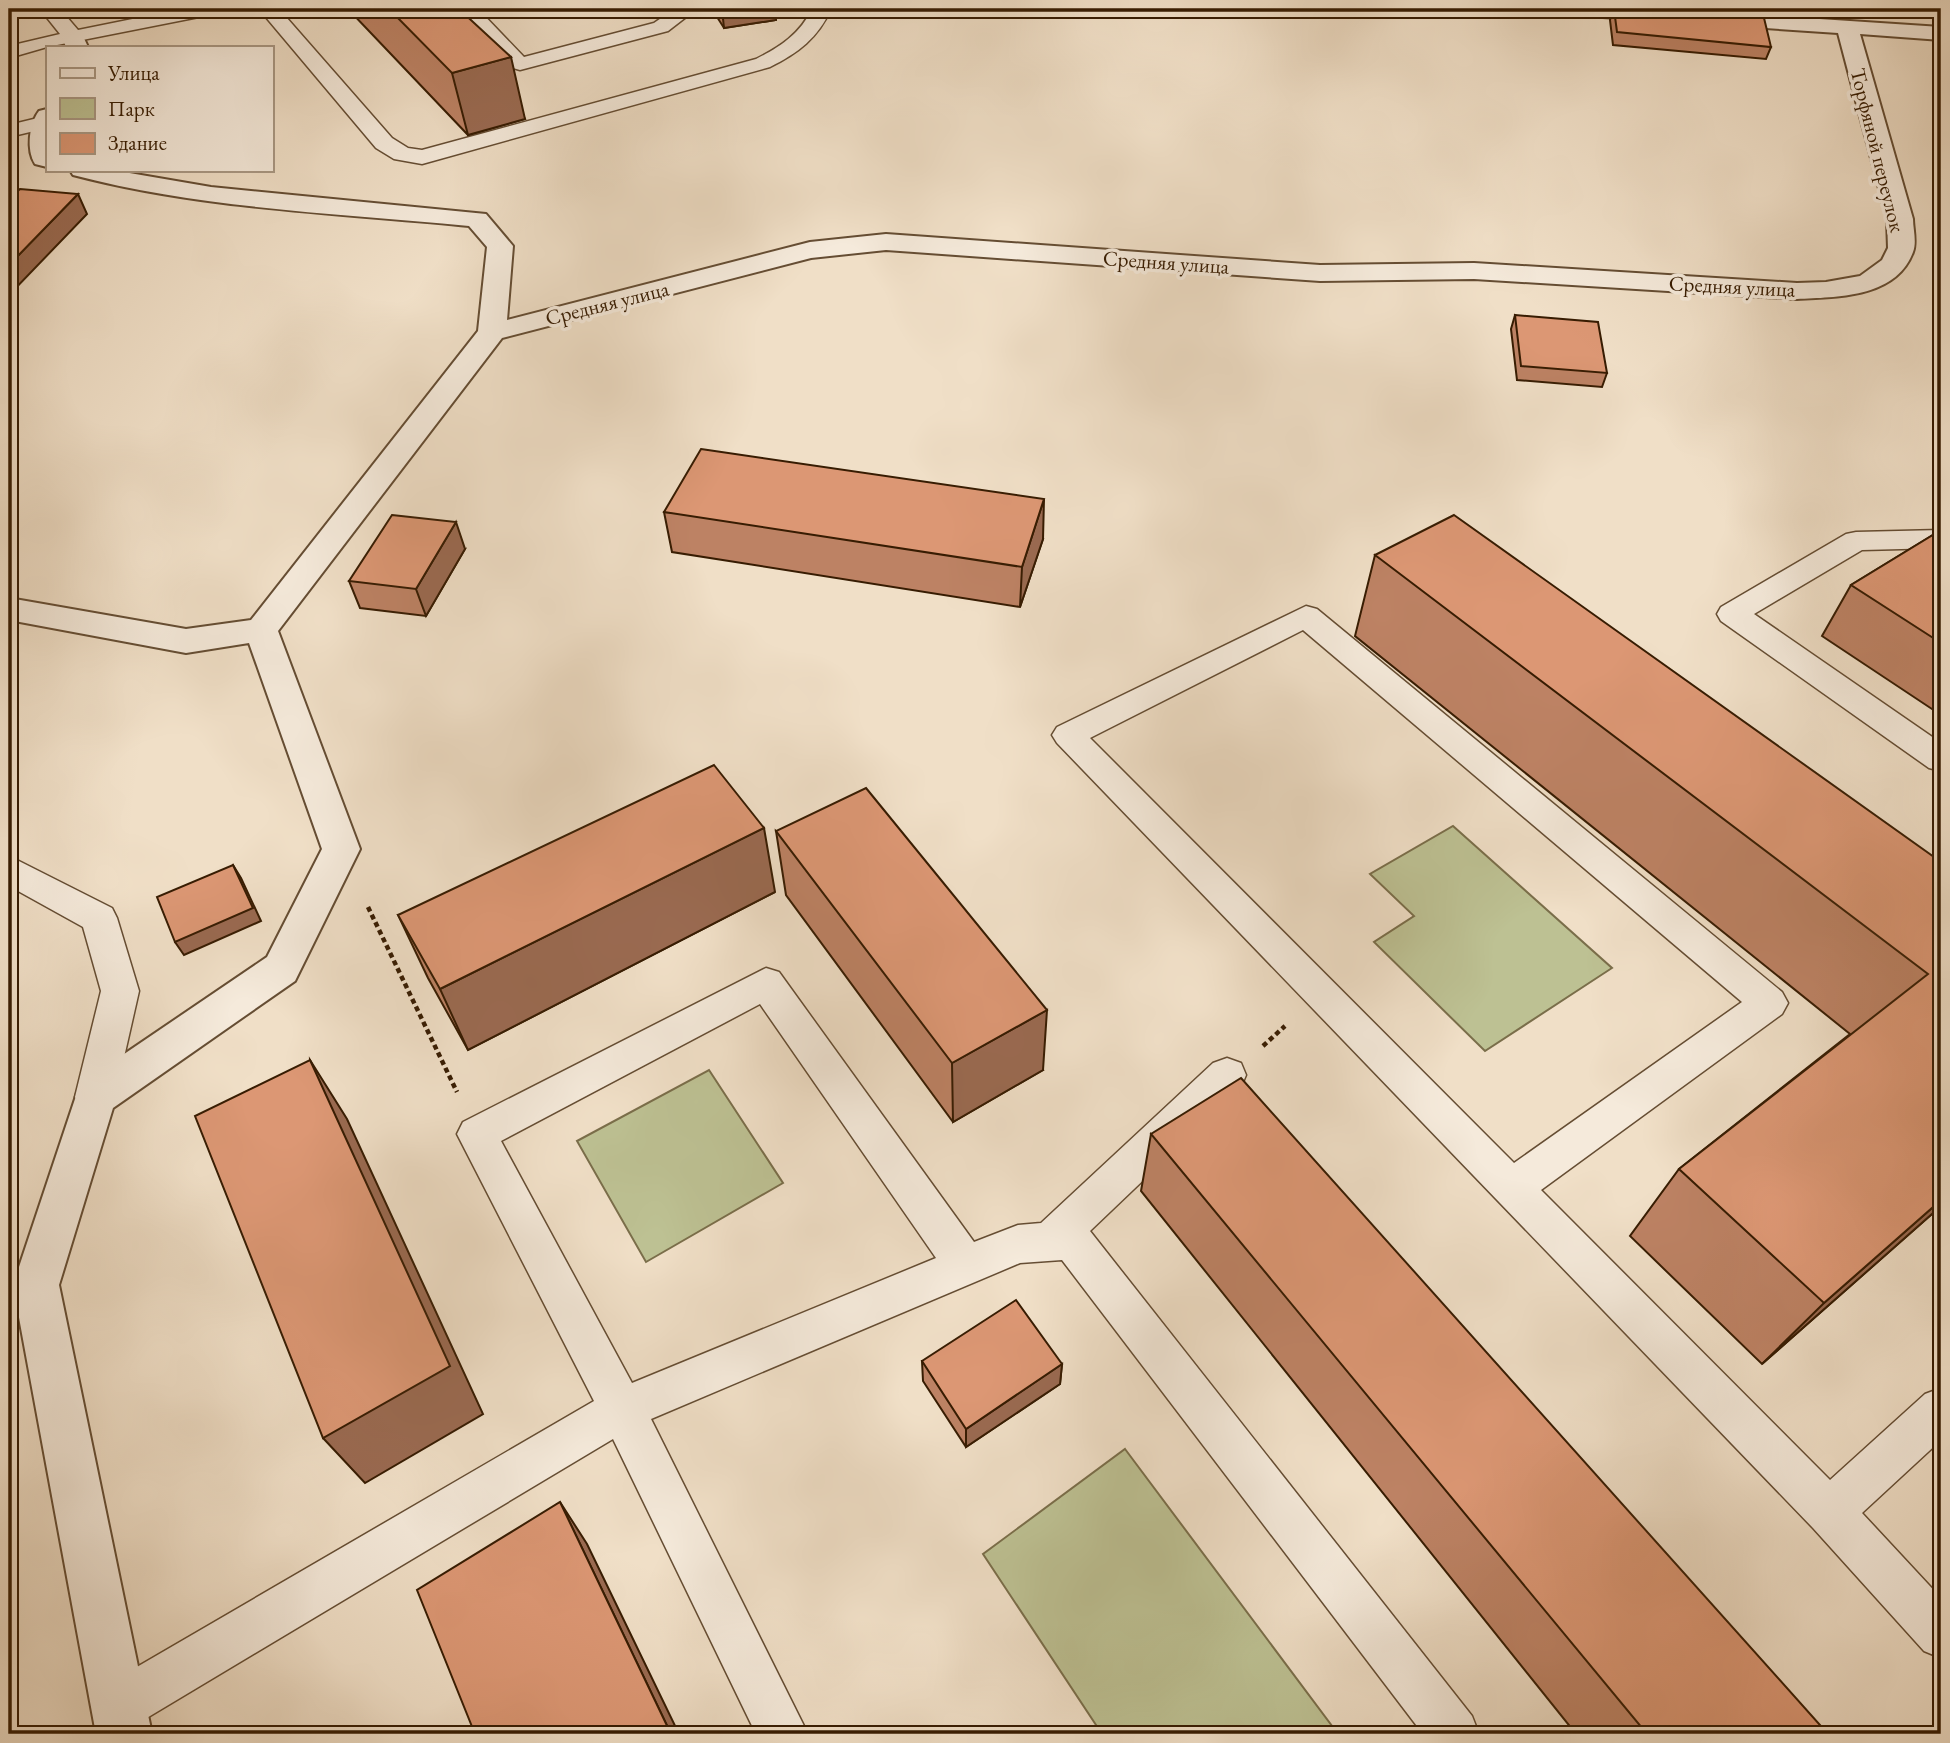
<svg xmlns="http://www.w3.org/2000/svg" width="1950" height="1743" font-family="'EB Garamond',serif">
<style>
.green{fill:#bdc193;stroke:#7a6e4a;stroke-width:2}
.lines{fill:none;stroke-linecap:round;stroke-linejoin:round}
.lane-casing{stroke:#654d33;stroke-width:3}
.street-casing{stroke:#654d33;stroke-width:4}
.path{stroke:#371c02;stroke-width:4.5;stroke-dasharray:5 3.5;stroke-linecap:butt}
.lane{fill:#f5eadb;fill-rule:evenodd}
.street{fill:#f5eadb;fill-rule:evenodd}
.wall{fill:#bd8264;stroke:#371c02;stroke-width:2}
.shaded-wall{fill:#9a6a51;stroke:#371c02;stroke-width:2}
.building{fill:#dc9774;stroke:#371c02;stroke-width:2}
.labels{text-anchor:middle;dominant-baseline:central;stroke-width:7;stroke-linejoin:round;paint-order:stroke}
.far-street-label{font-size:21px;fill:#371c02;stroke:#f5eadb}
</style>
<rect width="100%" height="100%" fill="#f0dfc7"/>
<filter id="stains"><feTurbulence type="fractalNoise" baseFrequency=".00286" numOctaves="4"/><feColorMatrix values="0 0 0 0 .2 0 0 0 0 .09 0 0 0 0 .02 0 0 0 .5 -.17"/></filter>
<radialGradient id="worn" r=".72"><stop offset=".6" stop-color="#630" stop-opacity="0"/><stop offset="1" stop-color="#630" stop-opacity=".3"/></radialGradient>
<g class="green">
<path d="M1453,826L1612,968L1485,1051L1374,942L1414,916L1370,874Z"/>
<path d="M709,1070L783,1183L646,1262L577,1141Z"/>
<path d="M1125,1449L1338,1734H1102L983,1554Z"/>
</g>
<g class="lines">
<defs>
<g id="lane">
<path d="M40,9H60L78,30L182,9H219L209,15L47,47L9,58V46L60,34Z"/>
<path d="M259,9H279L392,138L408,148L422,150L756,59C780,47 800,34 812,9H831C818,38 798,53 770,67L422,164L394,159L376,148Z"/>
<path d="M457,9H478L524,57L654,23L670,12L671,9H689L690,14L668,31L520,70L513,68Z"/>
<path d="M42,117L47,118V128L9,137V125Z"/>
<path d="M1941,530V548L1862,550L1754,614L1941,743V771L1929,768L1721,621L1717,614L1721,607L1846,534L1856,532Z"/>
<path d="M1306,606L1317,609L1782,992L1788,1003L1782,1014L1541,1190L1830,1480L1925,1394L1941,1388V1440L1862,1513L1941,1598V1658L1924,1651L1813,1528L1057,743L1052,735L1057,727ZM1303,630L1742,1002L1514,1163L1090,738Z"/>
<path d="M9,856L112,908L117,918L139,991L115,1097L109,1109L95,1114L81,1109L75,1097L101,991L83,927L9,886Z"/>
<path d="M766,968L779,972L974,1242L1018,1225L1041,1223L1213,1063L1227,1058L1241,1063L1246,1075L1241,1087L1090,1231L1472,1716L1479,1734H1423L1062,1260L1020,1263L651,1419L808,1734H756L613,1439L135,1725L117,1732L99,1725L92,1707L99,1689L594,1401L457,1134L463,1122ZM760,1004L936,1258L632,1383L501,1141Z"/>
</g>
<g id="street">
<path d="M1563,9H1667L1941,27V40L1860,34L1913,219C1913,229 1917,242 1913,252C1896,298 1837,297 1797,299L1474,279L1320,281L886,250L811,258L502,338L278,631L360,849L295,981L113,1108L59,1285L152,1734H96L13,1285L80,1084L267,957L322,849L249,643L186,653L9,620V598L186,629L251,620L478,331L487,247L469,226C338,213 202,209 73,175L70,170H112L211,187L486,214L513,246L507,320L810,242L886,234L1320,265L1474,263L1797,283L1826,282L1860,276L1882,260L1888,248L1887,219L1838,33L1573,15L1565,14Z"/>
<path d="M73,30L81,32L88,47H66L62,37L65,32Z"/>
<path d="M47,109V167L35,164C26,150 29,124 39,111Z"/>
</g>
</defs>
<use href="#lane" class="lane-casing"/>
<use href="#street" class="street-casing"/>
<g class="path">
<path d="M368,907L457,1092"/>
<path d="M1263,1046L1285,1026"/>
</g>
<use href="#lane" class="lane"/>
<use href="#street" class="street"/>
</g>
<g class="wall">
<path d="M348,9H459L525,119L468,135Z"/>
<path d="M712,9H775L776,20L724,28Z"/>
<path d="M1613,9L1771,47L1766,59L1613,45L1610,20Z"/>
<path d="M1703,9H1757L1756,12Z"/>
<path d="M1515,315L1607,373L1602,387L1517,380L1511,329Z"/>
<path d="M664,512L1043,539L1020,607L672,552Z"/>
<path d="M1941,530V715L1822,636L1851,585Z"/>
<path d="M465,549L426,616L360,608L349,581Z"/>
<path d="M1375,555L1941,862V1206L1762,1364L1630,1236L1679,1169L1850,1034L1355,636Z"/>
<path d="M776,831L1043,1070L953,1122L786,895Z"/>
<path d="M775,892L468,1050L428,978L398,915Z"/>
<path d="M1151,1134L1828,1734H1576L1141,1191Z"/>
<path d="M922,1361L1062,1364L1060,1384L966,1447L923,1381Z"/>
</g>
<g class="shaded-wall">
<path d="M722,9H775L776,20L724,28Z"/>
<path d="M511,57L525,119L468,135L452,73Z"/>
<path d="M78,194L87,214L9,295V265Z"/>
<path d="M1044,499L1043,539L1020,607L1022,567Z"/>
<path d="M456,522L465,549L426,616L416,589Z"/>
<path d="M764,828L775,892L468,1050L440,989Z"/>
<path d="M233,865L241,878L261,921L184,955L175,942Z"/>
<path d="M1047,1010L1043,1070L953,1122L952,1063Z"/>
<path d="M310,1060L347,1119L483,1414L365,1483L323,1438Z"/>
<path d="M1941,1200V1206L1762,1364L1824,1303Z"/>
<path d="M1062,1364L1060,1384L966,1447V1429Z"/>
<path d="M560,1502L587,1544L679,1734H671Z"/>
</g>
<g class="building">
<path d="M389,9H459L511,57L452,73Z"/>
<path d="M1614,9H1629L1764,18L1771,47L1617,32Z"/>
<path d="M20,189L78,194L9,265V199Z"/>
<path d="M1515,315L1598,322L1607,373L1521,366Z"/>
<path d="M701,449L1044,499L1022,567L664,512Z"/>
<path d="M392,515L456,522L416,589L349,581Z"/>
<path d="M1454,515L1941,862V1200L1824,1303L1679,1169L1928,974L1375,555Z"/>
<path d="M1941,530V643L1851,585Z"/>
<path d="M714,765L764,828L440,989L398,915Z"/>
<path d="M866,788L1047,1010L952,1063L776,831Z"/>
<path d="M233,865L253,908L175,942L157,897Z"/>
<path d="M310,1060L450,1366L323,1438L195,1116Z"/>
<path d="M1241,1078L1828,1734H1647L1151,1134Z"/>
<path d="M1016,1300L1062,1364L966,1429L922,1361Z"/>
<path d="M560,1502L671,1734H475L417,1590Z"/>
</g>
<g class="labels">
<g class="far-street-label">
<text transform="translate(1878 150) rotate(76)">Торфяной переулок</text>
<text transform="translate(1166 262) rotate(4)">Средняя улица</text>
<text transform="translate(1732 286) rotate(3)">Средняя улица</text>
<text transform="translate(607 303) rotate(-14)">Средняя улица</text>
</g>
</g>
<rect width="1950" height="1743" fill="none" stroke="#f0dfc7" stroke-width="35"/>
<rect x="10" y="10" width="1929" height="1722" fill="none" stroke="#371c02" stroke-width="3.5"/>
<rect x="18" y="18" width="1915" height="1708" fill="none" stroke="#371c02" stroke-width="2"/>
<rect x="46" y="46" width="228" height="126" fill="#f5eadb" stroke="#a99884" stroke-width="2"/>
<rect x="60" y="68" width="35" height="10" fill="#f5eadb" stroke="#a99884" stroke-width="2"/>
<text x="108" y="80" font-size="21" fill="#371c02">Улица</text>
<rect x="60" y="98" width="35" height="21" fill="#bdc193" stroke="#a99884" stroke-width="2"/>
<text x="108" y="116" font-size="21" fill="#371c02">Парк</text>
<rect x="60" y="133" width="35" height="21" fill="#dc9774" stroke="#a99884" stroke-width="2"/>
<text x="108" y="150" font-size="21" fill="#371c02">Здание</text>
<rect width="100%" height="100%" filter="url(#stains)"/>
<rect width="100%" height="100%" fill="url(#worn)"/>
</svg>
